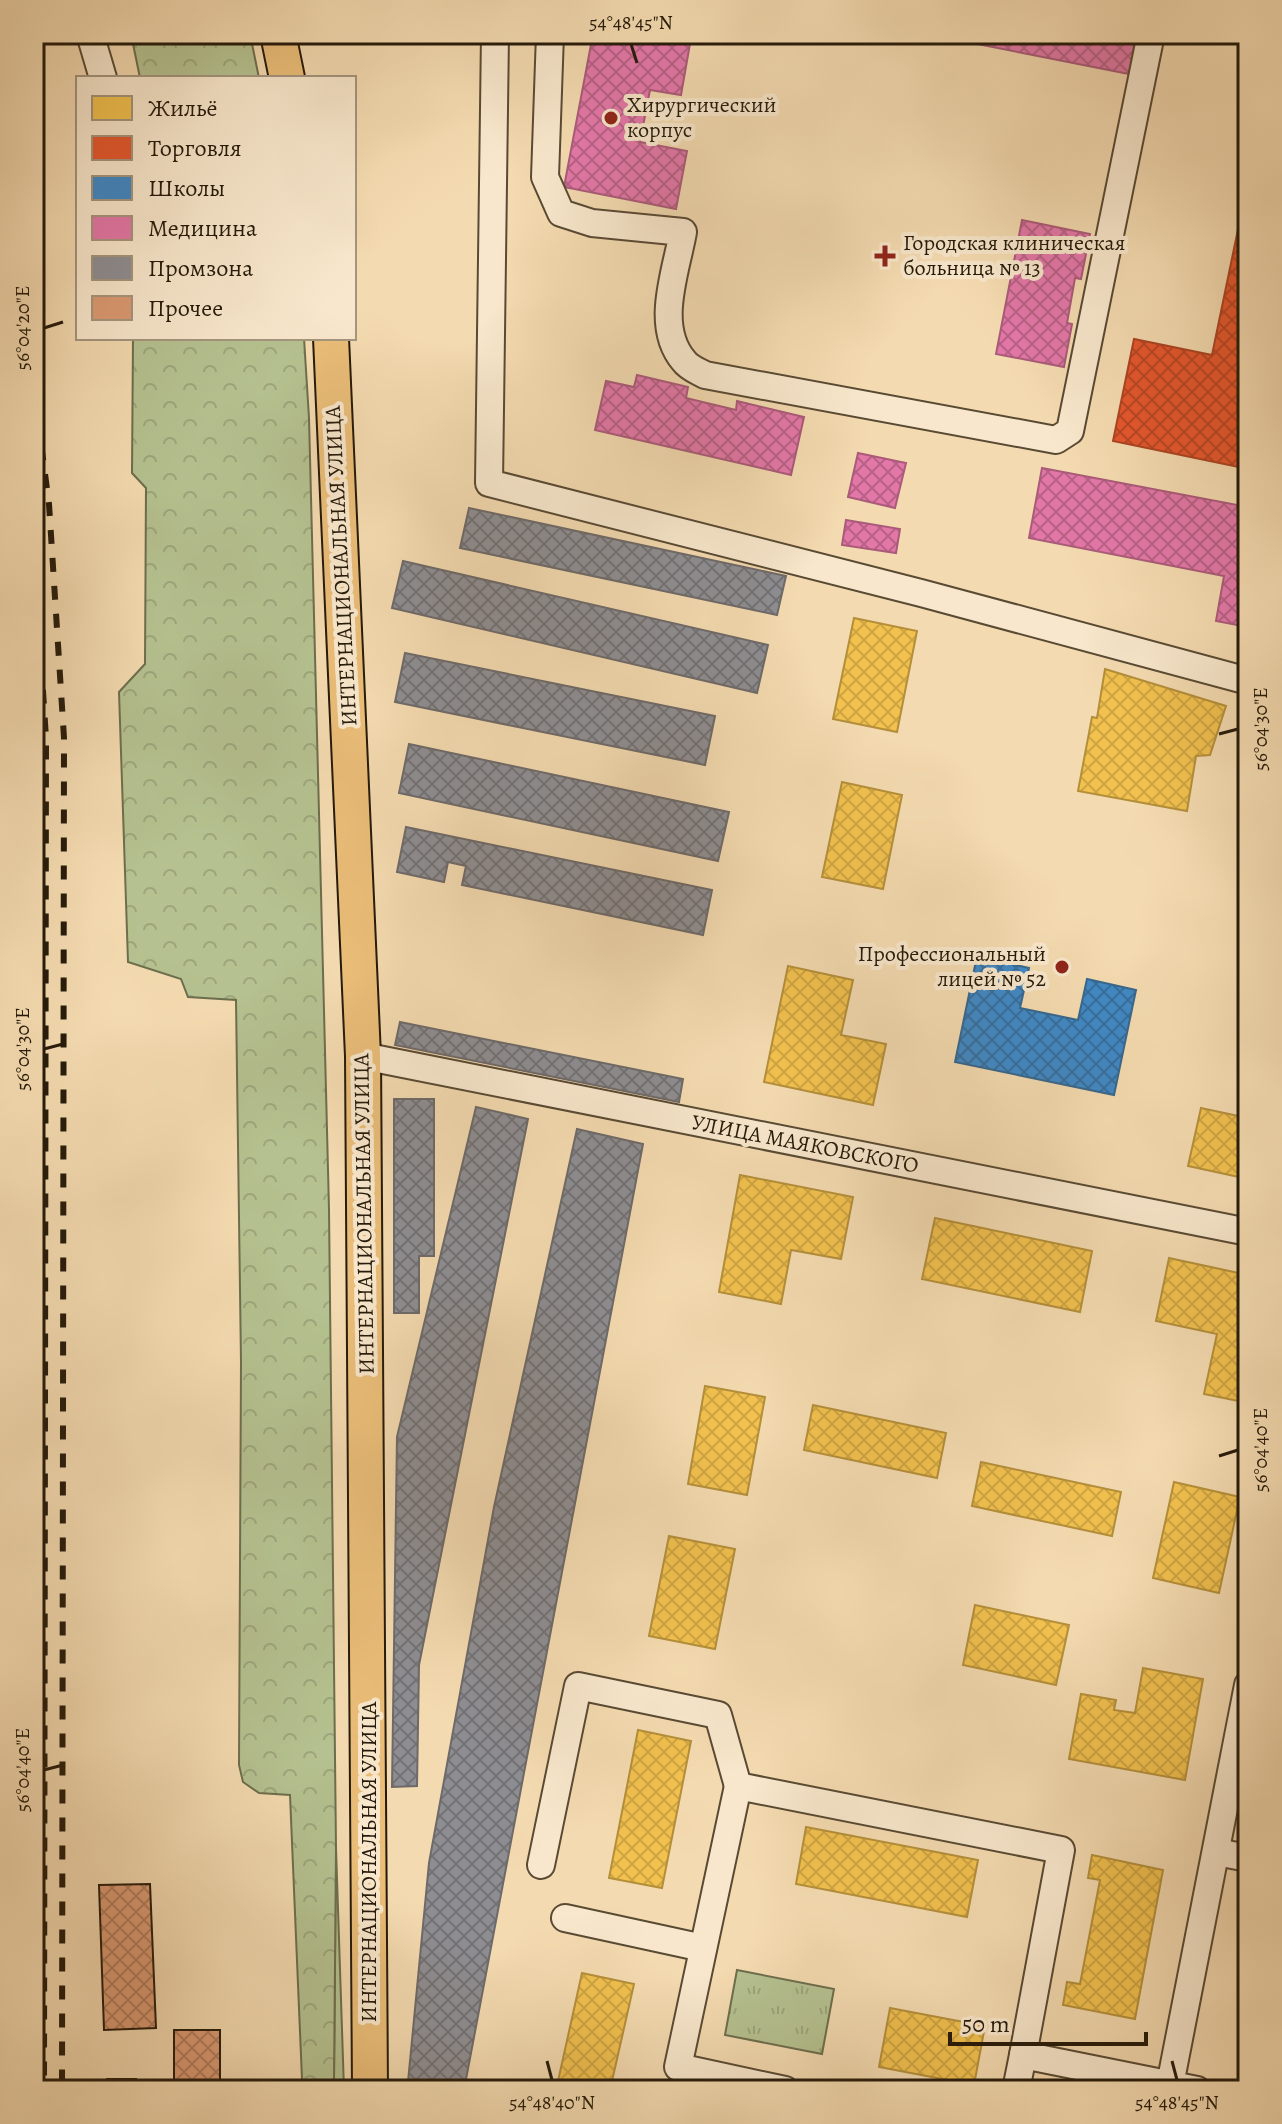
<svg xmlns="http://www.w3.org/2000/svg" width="1282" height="2124" font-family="Alegreya,serif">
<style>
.green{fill:#b5c190;stroke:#6d6e4d;stroke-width:2}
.forest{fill:url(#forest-crowns);stroke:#6d6e4d;stroke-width:2}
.park{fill:url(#park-tufts);stroke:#6d6e4d;stroke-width:2}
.homes{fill:url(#homes-cross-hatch);stroke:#b48f3a;stroke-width:2}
.shops{fill:url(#shops-cross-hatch);stroke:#ab4523;stroke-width:2}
.schools{fill:url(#schools-cross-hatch);stroke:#37678d;stroke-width:2}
.health{fill:url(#health-cross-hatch);stroke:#aa5b79;stroke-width:2}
.industry{fill:url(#industry-cross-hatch);stroke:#6e6a69;stroke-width:2}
.building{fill:url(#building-cross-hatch);stroke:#251a0a;stroke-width:2}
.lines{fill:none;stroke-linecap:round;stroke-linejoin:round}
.minor-casing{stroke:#594a34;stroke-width:30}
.major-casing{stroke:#251a0a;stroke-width:38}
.minor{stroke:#f8e7cc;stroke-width:26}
.major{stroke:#eabd78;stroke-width:34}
.rail{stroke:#251a0a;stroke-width:6;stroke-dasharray:14 14;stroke-linecap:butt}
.ticks{fill:none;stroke:#251a0a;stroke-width:3}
.poi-dot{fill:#8f2418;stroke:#f8e7cc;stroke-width:3}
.labels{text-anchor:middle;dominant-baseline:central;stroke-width:8;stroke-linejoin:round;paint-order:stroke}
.poi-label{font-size:22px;fill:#251a0a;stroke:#f8e7cc;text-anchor:start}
.street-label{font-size:22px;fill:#251a0a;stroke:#f8e7cc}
.neatline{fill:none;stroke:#251a0a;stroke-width:3}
.ticks-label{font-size:20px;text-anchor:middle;fill:#251a0a}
</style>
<defs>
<pattern id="forest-crowns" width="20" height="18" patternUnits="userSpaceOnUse" patternTransform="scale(2)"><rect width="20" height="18" fill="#b5c190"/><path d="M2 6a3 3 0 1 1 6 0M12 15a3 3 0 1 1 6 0" fill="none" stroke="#9ca57b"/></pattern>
<pattern id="park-tufts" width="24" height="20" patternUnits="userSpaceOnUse" patternTransform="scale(2)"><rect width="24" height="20" fill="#b5c190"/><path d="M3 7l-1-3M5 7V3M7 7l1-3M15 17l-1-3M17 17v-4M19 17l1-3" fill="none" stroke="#9ca57b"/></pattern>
<pattern id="homes-cross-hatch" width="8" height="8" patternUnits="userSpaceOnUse" patternTransform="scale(2)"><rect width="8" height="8" fill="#f2c14e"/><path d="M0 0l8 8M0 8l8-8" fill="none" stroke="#cfa543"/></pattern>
<pattern id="shops-cross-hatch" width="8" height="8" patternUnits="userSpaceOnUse" patternTransform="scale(2)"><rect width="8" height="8" fill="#e4572e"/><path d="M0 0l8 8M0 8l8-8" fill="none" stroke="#b94725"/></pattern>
<pattern id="schools-cross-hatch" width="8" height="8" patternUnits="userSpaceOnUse" patternTransform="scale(2)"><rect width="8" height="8" fill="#3f88c5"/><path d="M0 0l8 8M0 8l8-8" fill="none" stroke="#356e9e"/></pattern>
<pattern id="health-cross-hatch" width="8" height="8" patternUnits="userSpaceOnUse" patternTransform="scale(2)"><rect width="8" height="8" fill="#e377a8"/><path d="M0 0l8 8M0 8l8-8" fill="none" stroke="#b86187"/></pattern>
<pattern id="industry-cross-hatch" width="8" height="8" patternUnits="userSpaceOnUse" patternTransform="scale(2)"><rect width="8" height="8" fill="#8d8d92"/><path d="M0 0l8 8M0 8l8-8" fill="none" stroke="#737275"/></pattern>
<pattern id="building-cross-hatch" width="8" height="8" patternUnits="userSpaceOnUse" patternTransform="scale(2)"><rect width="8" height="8" fill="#db9972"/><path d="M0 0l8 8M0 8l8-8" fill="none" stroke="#b17c5c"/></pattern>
</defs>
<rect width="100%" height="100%" fill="#f4dab0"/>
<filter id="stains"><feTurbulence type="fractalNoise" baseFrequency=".0025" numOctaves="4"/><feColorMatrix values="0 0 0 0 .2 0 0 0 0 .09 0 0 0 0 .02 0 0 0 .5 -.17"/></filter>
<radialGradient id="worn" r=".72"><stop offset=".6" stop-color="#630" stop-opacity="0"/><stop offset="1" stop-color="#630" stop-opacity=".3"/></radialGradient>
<path class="green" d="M336,1848L344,2090H328L334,2080Z"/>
<g class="forest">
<path d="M131,34H250L259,78H140Z"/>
<path d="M133,338H304L309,418L329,1209L336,1848L334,2080L328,2090H306L302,2079L290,1795L259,1793L243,1782L239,1765L241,1362L236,1000L188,997L181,979L128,962L119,692L145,664L146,488L132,473Z"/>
</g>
<path class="park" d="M737,1970L834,1989L822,2054L725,2035Z"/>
<g class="homes">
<path d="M854,618L917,631L897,732L833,719Z"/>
<path d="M1105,669L1226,706L1210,755L1196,756L1187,811L1078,791L1092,717L1097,718Z"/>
<path d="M842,782L902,795L883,889L822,877Z"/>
<path d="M788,966L853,980L841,1035L886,1044L873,1105L764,1082Z"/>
<path d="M1201,1108L1248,1118V1179L1188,1166Z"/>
<path d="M740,1175L853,1197L841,1259L791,1250L781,1304L719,1292Z"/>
<path d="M935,1218L1092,1251L1080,1312L922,1279Z"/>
<path d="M1169,1258L1248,1275V1403L1204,1394L1217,1334L1156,1321Z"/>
<path d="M705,1386L765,1397L747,1495L688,1484Z"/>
<path d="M813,1405L946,1433L937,1478L804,1450Z"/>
<path d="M981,1462L1121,1492L1112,1536L972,1506Z"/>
<path d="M1174,1482L1240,1497L1219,1593L1153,1578Z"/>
<path d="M669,1536L735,1549L715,1649L649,1636Z"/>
<path d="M975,1605L1069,1625L1056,1685L963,1665Z"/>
<path d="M1143,1668L1203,1679L1185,1780L1069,1759L1081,1694L1116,1700L1114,1710L1135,1713Z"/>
<path d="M638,1730L691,1741L662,1888L609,1878Z"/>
<path d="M806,1827L978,1860L967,1917L796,1884Z"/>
<path d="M1092,1855L1163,1870L1135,2019L1063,2005L1067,1982L1080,1984L1100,1880L1088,1878Z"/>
<path d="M582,1973L634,1984L610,2090H556Z"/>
<path d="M890,2008L985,2026L974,2085L879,2067Z"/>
<path d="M1050,2080L1102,2090H1048Z"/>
</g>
<path class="shops" d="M1248,181V448L1244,447L1239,467L1113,441L1134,339L1212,355Z"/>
<path class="schools" d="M977,956L1029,968L1020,1008L1078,1020L1087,979L1136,990L1114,1095L955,1062Z"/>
<g class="health">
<path d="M593,34H669L691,38L681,95L650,90L640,142L687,151L676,209L564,187Z"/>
<path d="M979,34H1136L1129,74L977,44Z"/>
<path d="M1022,220L1090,234L1081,279L1075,278L1067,323L1072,324L1064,367L996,354Z"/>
<path d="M637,375L688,387L686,398L736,410L737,401L804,417L791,475L595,430L606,381L634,387Z"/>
<path d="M858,453L906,463L895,508L848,497Z"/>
<path d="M1042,468L1248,507V627L1216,621L1224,576L1029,538Z"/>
<path d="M846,520L900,529L896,553L842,545Z"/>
</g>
<g class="industry">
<path d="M469,508L786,576L777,615L460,548Z"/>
<path d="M403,561L768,645L757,693L392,608Z"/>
<path d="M405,653L715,716L705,765L395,702Z"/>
<path d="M409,744L729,812L718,861L399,793Z"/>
<path d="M406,827L712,890L703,935L462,885L466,866L448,862L444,882L397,872Z"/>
<path d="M400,1022L683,1079L679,1102L395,1045Z"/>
<path d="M394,1099H434V1256H419V1313H394Z"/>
<path d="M476,1107L528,1119L419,1665L417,1786L392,1787L397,1437Z"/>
<path d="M577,1129L643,1144L464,2090H428L429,2085L408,2082L429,1863L494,1507Z"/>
</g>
<g class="building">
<path d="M150,1884L156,2028L104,2030L99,1885Z"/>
<rect x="174" y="2030" width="46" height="60"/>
<rect x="107" y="2079" width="29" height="11"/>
</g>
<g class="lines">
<defs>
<g id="minor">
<path d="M90,34L103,78"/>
<path d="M495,34L489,483L921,593L1248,681"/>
<path d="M550,34L545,177L561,213L592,223L683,232C676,272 654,326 684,361C689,368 698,371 705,375L1056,440L1070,431L1151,34"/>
<path d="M363,1056L1248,1232"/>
<path d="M738,1786L678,2067L785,2090"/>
<path d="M1216,1852L1248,1858"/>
<path d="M541,1865L578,1686L718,1715L738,1786L1061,1850L1023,2055L1197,2090"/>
<path d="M565,1918L703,1948"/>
<path d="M1016,2090L1023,2055"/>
<path d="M1169,2090L1248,1685"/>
</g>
<g id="major">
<path d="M278,34L287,78"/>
<path d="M331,338L363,1056L370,2090"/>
</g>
</defs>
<use href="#minor" class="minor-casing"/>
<use href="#major" class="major-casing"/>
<use href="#minor" class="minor"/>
<use href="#major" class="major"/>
<g class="rail">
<path d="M34,391L49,504L64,738L62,2090"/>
<path d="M34,550L46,738L44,2090"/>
</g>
</g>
<path class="ticks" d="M631,44L637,63M44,328L63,322M1219,734L1238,729M44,1049L63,1044M1219,1456L1238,1450M44,1770L63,1765M547,2061L552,2080M1172,2061L1177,2080"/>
<g class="poi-dot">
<circle cx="611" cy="118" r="8"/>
<path d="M881 244h8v8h8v8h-8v8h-8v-8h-8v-8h8z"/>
<circle cx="1062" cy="967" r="8"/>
</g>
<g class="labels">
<g class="poi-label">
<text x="627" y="105">Хирургический<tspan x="627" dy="25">корпус</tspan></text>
<text x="903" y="243">Городская клиническая<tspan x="903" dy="25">больница № 13</tspan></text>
<text x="1046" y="954" text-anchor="end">Профессиональный<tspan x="1046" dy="25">лицей № 52</tspan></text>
</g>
<g class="street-label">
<text transform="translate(341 566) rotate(-93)">ИНТЕРНАЦИОНАЛЬНАЯ УЛИЦА</text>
<text transform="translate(805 1144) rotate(11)">УЛИЦА МАЯКОВСКОГО</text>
<text transform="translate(364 1214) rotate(-91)">ИНТЕРНАЦИОНАЛЬНАЯ УЛИЦА</text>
<text transform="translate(369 1862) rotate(-90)">ИНТЕРНАЦИОНАЛЬНАЯ УЛИЦА</text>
</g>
</g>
<rect width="1282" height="2124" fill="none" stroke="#f4dab0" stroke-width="88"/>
<rect x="76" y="76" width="280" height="264" fill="#f8e7cc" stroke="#a4957e" stroke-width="2"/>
<rect x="92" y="96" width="40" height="24" fill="#f2c14e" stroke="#a4957e" stroke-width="2"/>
<text x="148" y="116" font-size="24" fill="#251a0a">Жильё</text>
<rect x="92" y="136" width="40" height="24" fill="#e4572e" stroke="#a4957e" stroke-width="2"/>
<text x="148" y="156" font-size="24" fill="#251a0a">Торговля</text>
<rect x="92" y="176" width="40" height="24" fill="#3f88c5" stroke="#a4957e" stroke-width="2"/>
<text x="148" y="196" font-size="24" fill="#251a0a">Школы</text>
<rect x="92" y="216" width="40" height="24" fill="#e377a8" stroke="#a4957e" stroke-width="2"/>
<text x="148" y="236" font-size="24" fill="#251a0a">Медицина</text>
<rect x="92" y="256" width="40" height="24" fill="#8d8d92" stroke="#a4957e" stroke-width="2"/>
<text x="148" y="276" font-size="24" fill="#251a0a">Промзона</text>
<rect x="92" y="296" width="40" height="24" fill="#db9972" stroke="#a4957e" stroke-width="2"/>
<text x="148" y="316" font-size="24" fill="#251a0a">Прочее</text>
<path d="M950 2032v12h196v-12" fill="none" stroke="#251a0a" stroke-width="4"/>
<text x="962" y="2032" font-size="24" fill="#251a0a" stroke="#f8e7cc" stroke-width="6" paint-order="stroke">50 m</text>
<rect x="44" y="44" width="1194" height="2036" class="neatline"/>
<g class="ticks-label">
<text x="631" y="29">54°48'45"N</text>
<text transform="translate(22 328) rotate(-90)" y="7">56°04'20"E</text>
<text transform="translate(1260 729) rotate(-90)" y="7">56°04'30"E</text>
<text transform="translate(22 1049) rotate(-90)" y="7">56°04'30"E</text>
<text transform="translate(1260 1450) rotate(-90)" y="7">56°04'40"E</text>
<text transform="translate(22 1770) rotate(-90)" y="7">56°04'40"E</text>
<text x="552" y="2109">54°48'40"N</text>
<text x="1177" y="2109">54°48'45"N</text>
</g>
<rect width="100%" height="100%" filter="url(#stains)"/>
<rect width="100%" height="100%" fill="url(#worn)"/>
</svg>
